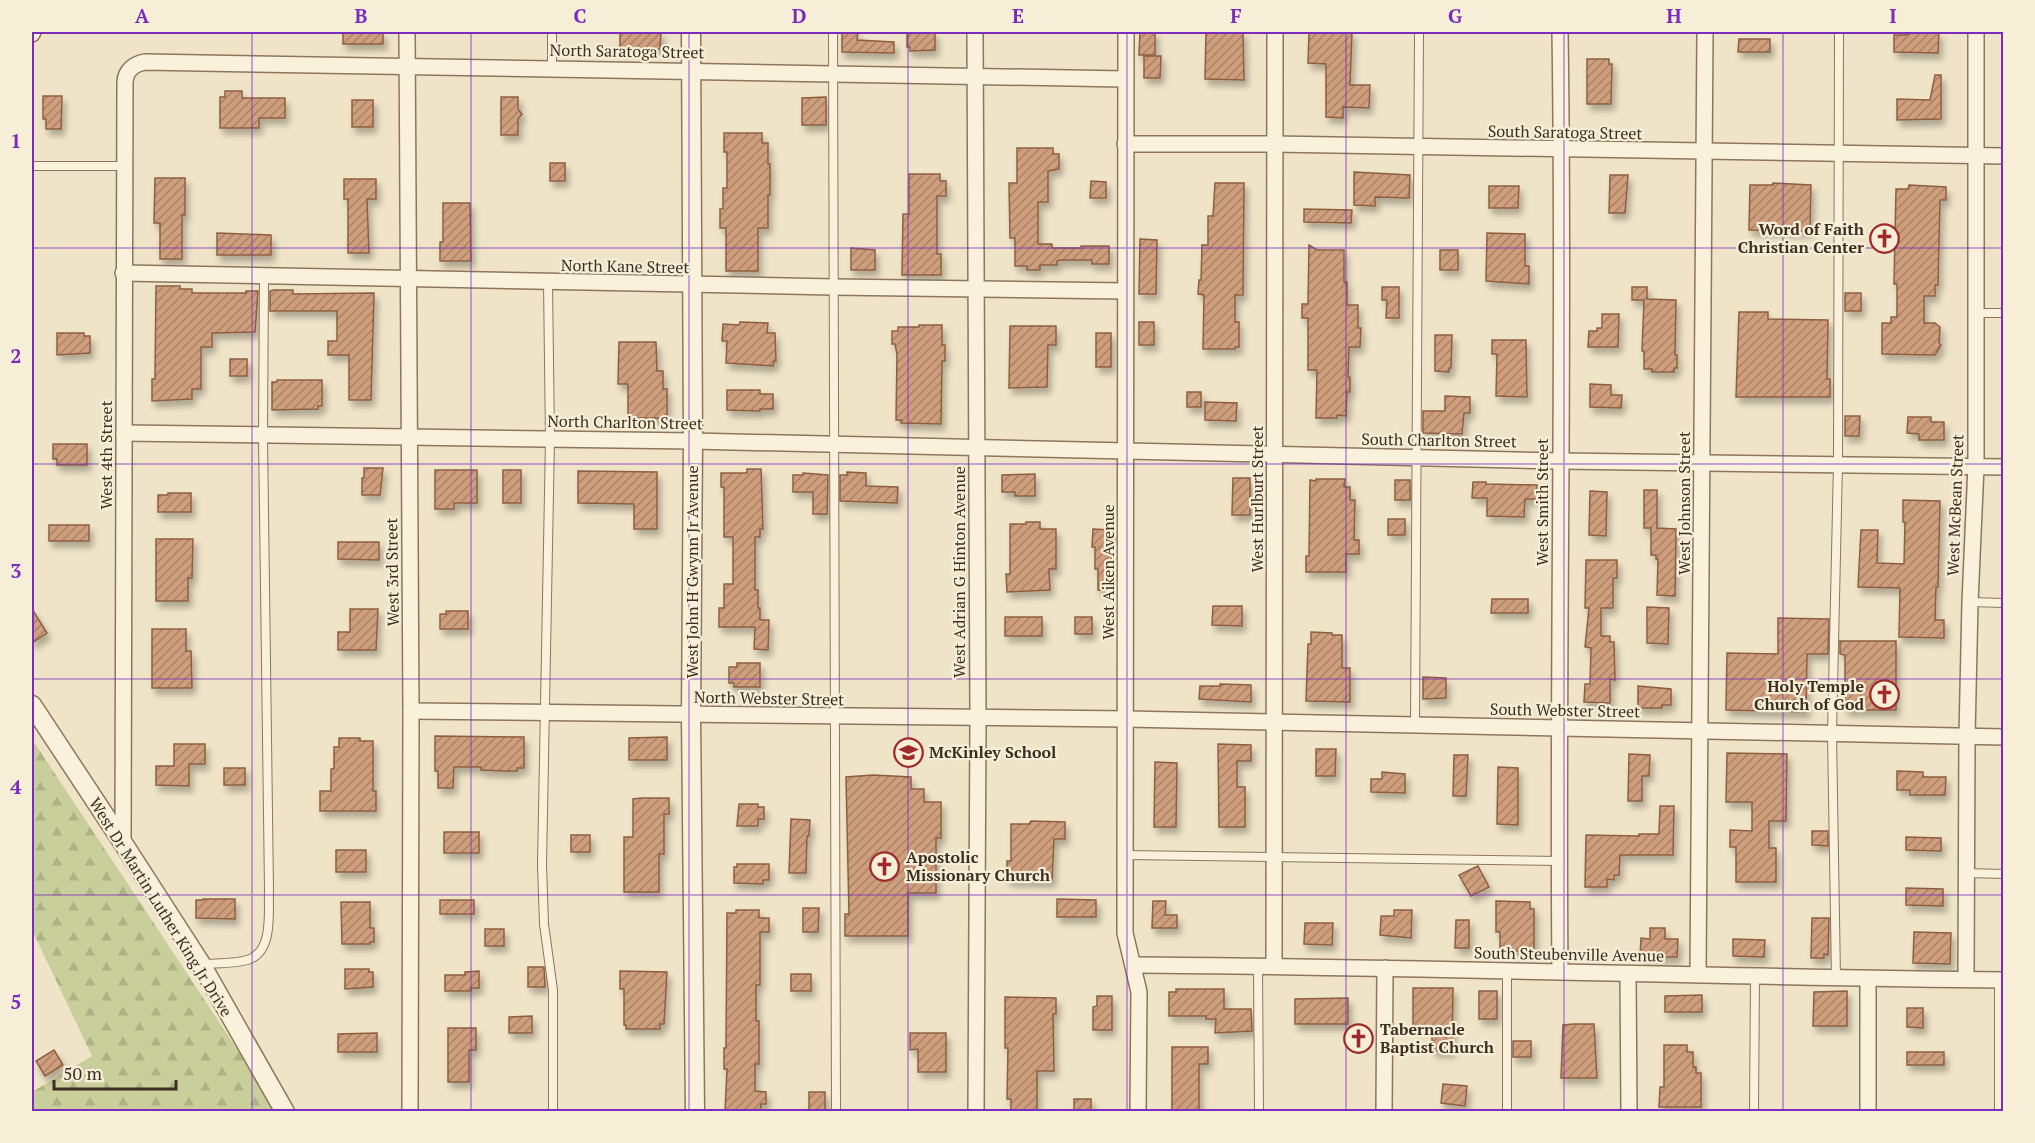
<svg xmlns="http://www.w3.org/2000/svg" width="2035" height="1143" font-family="'PT Serif',serif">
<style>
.forest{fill:url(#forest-firs)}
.building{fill:url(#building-hatch);stroke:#8d5f41;stroke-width:1.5;filter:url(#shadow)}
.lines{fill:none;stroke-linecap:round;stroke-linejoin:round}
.service-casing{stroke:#8d765c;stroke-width:10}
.minor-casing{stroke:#8d765c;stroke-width:18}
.tertiary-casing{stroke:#8d765c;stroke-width:21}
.service{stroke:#faf1dc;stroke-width:8}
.minor{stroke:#faf1dc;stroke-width:15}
.tertiary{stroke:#faf1dc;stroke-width:18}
.grid{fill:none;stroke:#7b2cbf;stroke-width:1.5;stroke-opacity:0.55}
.labels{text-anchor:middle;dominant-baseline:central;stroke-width:4.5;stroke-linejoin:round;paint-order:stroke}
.street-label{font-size:16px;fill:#3d2e20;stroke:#f7eed8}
.poi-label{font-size:16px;font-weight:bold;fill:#3d2e20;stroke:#f7eed8;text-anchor:start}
.neatline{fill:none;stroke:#7b2cbf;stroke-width:2}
.grid-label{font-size:20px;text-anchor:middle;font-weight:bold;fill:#7b2cbf}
</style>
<defs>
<pattern id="forest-firs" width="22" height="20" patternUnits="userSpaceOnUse" patternTransform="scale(1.5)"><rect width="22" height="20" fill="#c9cf9b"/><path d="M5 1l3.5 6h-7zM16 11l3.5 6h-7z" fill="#aeb285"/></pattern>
<pattern id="building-hatch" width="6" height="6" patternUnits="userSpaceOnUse" patternTransform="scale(1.5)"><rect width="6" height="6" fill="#cf9f7d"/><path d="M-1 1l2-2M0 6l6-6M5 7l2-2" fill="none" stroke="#a98266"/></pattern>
<filter id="shadow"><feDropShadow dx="3.5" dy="6" stdDeviation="3" flood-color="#0004"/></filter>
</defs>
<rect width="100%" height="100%" fill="#f0e4c8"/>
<path class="forest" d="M32,739L278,1111H32V1092L92,1056L32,930Z"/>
<g class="building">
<rect x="343" y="32" width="40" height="12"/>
<path d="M620,32H661L660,49H620Z"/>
<path d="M842,32H858L857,40L894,42V53L842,52Z"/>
<path d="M907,32H935V50L910,51V47H907Z"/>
<path d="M1140,32H1155V55H1139Z"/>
<path d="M1206,32H1243L1244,80L1205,79Z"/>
<path d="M1309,32H1352L1350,85H1370L1369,108L1343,107V118L1326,117V64L1308,63Z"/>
<path d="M1913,32L1939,33L1938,53L1894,52V35H1906Z"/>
<path d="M1739,39H1770V52H1738Z"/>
<path d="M1144,56H1161L1160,78H1144Z"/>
<path d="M1587,59H1609V64H1612L1611,104H1587Z"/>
<path d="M1935,75H1941V119L1897,120V99L1930,100Z"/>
<path d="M225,91H242V98H285V118H259V128H220V97H225Z"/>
<path d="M43,96H62L61,129H46V119H43Z"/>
<path d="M501,97H518V109L522,114L518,119V135H501Z"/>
<path d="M826,97V125H802V98Z"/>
<rect x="352" y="100" width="21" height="27"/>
<path d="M724,133H762V143H768V164H770V195H768V228H758V271H726V228H720V209H723V188H727V152H724Z"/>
<path d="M1017,148H1053V154H1059V169L1048,171V202H1038V244H1052V248H1081V246H1109V264H1092V260H1060L1057,261V265H1040V270H1027V266H1015V238H1010L1009,183H1017Z"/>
<rect x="550" y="163" width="15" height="18"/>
<path d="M1354,172L1410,175L1409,198L1375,197V206L1354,205Z"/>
<path d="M909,174H940V181H946V196H937V254H941V275H902L903,214H909Z"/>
<path d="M1610,175H1628L1625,213H1609Z"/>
<path d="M155,178H185V215H182V259H160V223H154Z"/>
<path d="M344,179H376V199H367L369,253H348V199H344Z"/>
<path d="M1091,181L1106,182V198H1090Z"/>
<path d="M1215,183H1244L1243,295H1235V322H1239V347H1235V349H1203L1204,295L1198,294L1199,280H1201L1202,245H1208V216H1213Z"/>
<path d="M1773,183L1811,185L1810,231L1749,230L1750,185H1773Z"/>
<path d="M1909,185L1946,187V200H1940L1938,285H1935V296H1924V323H1935L1940,327L1939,343L1941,345L1935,355L1882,354V323H1891V317H1897V284H1894L1896,189H1908Z"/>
<path d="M1489,186H1519L1518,208H1489Z"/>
<path d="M443,203H470L471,261H440V242H443Z"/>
<path d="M1304,209L1352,210L1351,223L1304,222Z"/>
<path d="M217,233L271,235V255H217Z"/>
<path d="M1487,233L1525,234V266H1529V284L1486,281Z"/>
<path d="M1140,239L1157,240L1156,294H1139Z"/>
<path d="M1309,245L1317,250H1344V282H1347V305H1358V328H1361L1360,347H1349L1348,377H1350V392H1347L1346,416L1337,415V418H1316L1317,370H1308V318H1302V304H1308Z"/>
<path d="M851,248L875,250V270H851Z"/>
<rect x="1440" y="250" width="18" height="20"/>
<path d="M156,286H180V289H192V293H246V291H258L255,332L212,333V347H201V389H192V399L152,401V379H155Z"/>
<path d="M1382,287H1399V318H1386L1387,300H1382Z"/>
<path d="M1632,287H1647V299L1676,300L1675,355H1677V368H1674V372H1652V369H1644V351H1642L1644,300H1632Z"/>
<path d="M273,290H293V294L374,293L371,400H349V355H328V341H337V311H270V291Z"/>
<rect x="1845" y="293" width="16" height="18"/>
<path d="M1739,312H1768V319L1828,320L1827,379H1830V397H1736Z"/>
<path d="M1602,314H1619L1618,347H1588L1589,331H1597V328H1602Z"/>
<path d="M740,322L768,323L767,333H775L776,361H774L773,366L726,363L727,341H722L723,324L739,325Z"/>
<rect x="1139" y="322" width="15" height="23"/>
<path d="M919,325H942V345H945V361H942L941,424L901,423V420H896L897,354L895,344H892V331H898V327H919Z"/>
<path d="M1010,326H1056V345H1048L1047,387L1009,388Z"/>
<path d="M57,333H84V336H90V353L57,355Z"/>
<rect x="1096" y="333" width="15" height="34"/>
<path d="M1435,335H1452L1451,368H1449V372L1435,371Z"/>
<path d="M1492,340H1526L1527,397L1496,396L1497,354H1492Z"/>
<path d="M619,342H656L657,371H663V389H667V418H628V384H618Z"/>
<rect x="230" y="359" width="17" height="17"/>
<path d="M277,380H322V406H318V409L272,410V382H277Z"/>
<path d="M1590,384L1611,385V395H1622L1621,408L1590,407Z"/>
<path d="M727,390H760V394H773V409H760V411L727,410Z"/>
<rect x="1187" y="392" width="14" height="15"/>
<path d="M1445,396L1470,397V413H1464L1462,434L1423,433V411H1445Z"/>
<path d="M1205,402L1237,403L1236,421L1205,420Z"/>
<path d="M1845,416H1860L1859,436H1845Z"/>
<path d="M1908,417H1931V422H1944V440H1919V434L1907,433Z"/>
<path d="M53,444H87V465H57V459H53Z"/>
<path d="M364,468H383L380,495H362V478H364Z"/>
<path d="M747,469H761L763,529H760V537H755V590H758V608H760V620H769L768,650L754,649L755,627H719V608H724V584H733V537H724V487H721V473H747Z"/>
<path d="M435,470H477V503H454V509H435Z"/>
<rect x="503" y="470" width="18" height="33"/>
<path d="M578,471L657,472V529H634V504L578,503Z"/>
<path d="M847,472L866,473V486L898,487L897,503L840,501V475H847Z"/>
<path d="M803,473L828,475L827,514H813V492H793V475H803Z"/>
<path d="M1035,474V496H1015V492H1002V475Z"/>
<path d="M1233,478H1250V515H1232Z"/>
<path d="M1316,479H1345L1344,487H1350V500H1355L1354,540H1359V554H1346V572H1306V556H1309L1310,480L1316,481Z"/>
<rect x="1395" y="480" width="15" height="20"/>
<path d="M1473,482H1486V484L1537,485V499H1525L1524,517L1487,516V498H1472Z"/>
<path d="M1644,490H1657V528L1676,529L1675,596L1657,595L1658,559H1656V555H1651V528H1644Z"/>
<path d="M1590,491L1607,492L1606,536L1589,535Z"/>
<path d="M168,493H191V512H158V495H168Z"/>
<path d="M1903,500L1940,501L1938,587H1936L1935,620H1944V638L1899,637L1900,588L1858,587L1861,530H1878L1877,563L1904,564L1905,522H1903Z"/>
<rect x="1388" y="519" width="17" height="16"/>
<path d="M1026,522H1040V529H1056V569H1049L1050,590L1007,592L1006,574H1010V524H1026Z"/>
<rect x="49" y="525" width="40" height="16"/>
<path d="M1093,529L1112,530V591L1098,590V569H1095V547H1092Z"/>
<path d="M156,539H193L192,578H188V601H156Z"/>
<path d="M338,542H379V560L338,559Z"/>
<path d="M1586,560H1617V578H1613V608H1601V636H1610V642H1614L1615,680L1610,679V703L1584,702L1585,684H1590L1591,648L1585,647L1589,608H1585Z"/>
<path d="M1492,599H1528V613H1491Z"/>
<path d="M1213,606H1242V626L1212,625Z"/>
<path d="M1647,607L1669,608L1668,644L1647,643Z"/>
<path d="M32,609L47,633L32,643Z"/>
<path d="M350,609H378L376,650H338V632H350Z"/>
<path d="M446,611H468V629H440V614H446Z"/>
<rect x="1005" y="617" width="37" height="19"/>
<rect x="1075" y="617" width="17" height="17"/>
<path d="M1778,618L1829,619L1828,654H1807L1806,712L1726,710L1727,653L1778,654Z"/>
<path d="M152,629H186V651H191L192,688H152Z"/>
<path d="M1311,632L1332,633V635H1342V668H1350V702L1306,701L1308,644H1311Z"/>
<path d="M1840,641H1896V710H1845V655L1840,654Z"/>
<path d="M737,663H760V687H734V683H729V667H737Z"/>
<path d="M1423,677L1446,678V698L1423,699Z"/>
<path d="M1220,684L1251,685V702L1199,699L1200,686H1220Z"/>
<path d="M1638,686L1671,689V705H1662V708H1638Z"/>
<path d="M435,736L524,737V768H517V771H504L481,770V767H454L453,788H438V771H435Z"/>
<path d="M667,737V760H629V738Z"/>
<path d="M339,738H360V741H373V791H376V811H320V791H331V769H334V747H339Z"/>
<path d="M174,744H205V764H189V786L156,785V766H174Z"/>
<path d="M1218,744L1251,745V761H1237V787H1245V827H1219Z"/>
<path d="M1316,749H1336L1335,776H1316Z"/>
<path d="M1727,753L1787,754L1786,821H1769V848H1776V882H1736V847H1730V830L1752,831V802H1726Z"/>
<path d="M1629,754L1650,755L1649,776H1642V801H1628Z"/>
<path d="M1454,755H1468L1466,796H1453Z"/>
<path d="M1155,762L1177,763L1176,827H1154Z"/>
<path d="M1498,767L1518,768V825L1497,824Z"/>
<rect x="224" y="768" width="21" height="17"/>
<path d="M1897,771L1923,772V777H1946L1945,795H1910V790H1897Z"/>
<path d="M1382,772L1405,774V793L1371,792V779H1382Z"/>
<path d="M873,775L911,777V789H924V802H941V838H936V893H908V936H845V914H849L846,777Z"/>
<path d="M642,798H669V814H664V854H659V892H624V837H633V799Z"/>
<path d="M739,804H758V807H764V819H758V826H737Z"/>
<path d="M1660,806H1674L1673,855H1620L1619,875H1614V880L1607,879V887H1585L1586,835L1639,836V834H1659Z"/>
<path d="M791,819L810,820L809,836H807L806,873H789Z"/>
<path d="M1031,821L1065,822V839H1054L1052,881L1007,880V861H1011V824H1029Z"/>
<path d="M1812,831H1828V846L1812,845Z"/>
<rect x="444" y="832" width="35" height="21"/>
<rect x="571" y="835" width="19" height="17"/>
<path d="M1906,837L1941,838V851L1906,850Z"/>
<rect x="336" y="850" width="30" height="22"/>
<path d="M737,864H769V880H763V884L734,883V867H737Z"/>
<path d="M1478,866L1489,887L1471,896L1459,875Z"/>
<path d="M1906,888L1943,889V906L1906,905Z"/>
<path d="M203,899H235V919L196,918V900H203Z"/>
<path d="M1057,899L1096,900V917H1057Z"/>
<rect x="440" y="900" width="34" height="14"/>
<path d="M1153,901H1166L1165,915H1177V928H1152Z"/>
<path d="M1496,901L1530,902V909H1534V949H1529V951H1500V932H1496Z"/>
<path d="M341,902H370V928H374V942H370V944H342Z"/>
<path d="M803,908H819L818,932H803Z"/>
<path d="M736,910H759V918H769V932H760V985H756V1021H759V1064H755V1091L766,1092V1104H761L760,1112H725L727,1069H724V1048H726L727,913H736Z"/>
<path d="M1394,910H1412L1411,938L1380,935L1381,916H1394Z"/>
<path d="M1812,918H1829L1828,955L1824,954V958H1811Z"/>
<path d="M1456,920H1469V948H1455Z"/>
<path d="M1305,923H1333L1332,945L1304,944Z"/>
<path d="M1650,928H1665V939H1678L1677,957H1640L1641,938L1650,939Z"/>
<rect x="485" y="929" width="19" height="17"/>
<path d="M1914,932L1951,933L1950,964L1913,963Z"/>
<path d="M1733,939L1765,940L1764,957L1733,956Z"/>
<path d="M528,967H544L545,987H528Z"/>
<path d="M345,969H369V972H373V987L345,989Z"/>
<path d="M479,971V988H471V991H445V975H465V972Z"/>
<path d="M620,971L667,972L664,1024H660V1029H626V1025H624V989H620Z"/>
<rect x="791" y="974" width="20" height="17"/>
<path d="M1413,988H1453L1452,1051H1432V1027H1413Z"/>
<path d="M1176,989H1224V1009H1251L1252,1031L1215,1033L1216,1019H1206V1016H1169V992H1176Z"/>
<rect x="1479" y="991" width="18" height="28"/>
<path d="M1847,991V1026H1813L1814,992Z"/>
<path d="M1702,995V1012H1665V996Z"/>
<path d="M1097,996H1112V1030H1093V1007L1097,1006Z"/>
<path d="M1005,997L1056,998V1014H1053L1054,1071H1037V1112H1011V1099H1007L1008,1048H1005Z"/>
<path d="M1348,998V1024H1295V999Z"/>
<path d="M1907,1008H1923V1028L1907,1027Z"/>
<path d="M532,1016V1033H509V1017Z"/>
<path d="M1573,1024H1594L1597,1078H1561L1563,1025Z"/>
<path d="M448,1028H476V1050H469V1082H448Z"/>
<path d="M377,1033V1052H338V1034Z"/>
<path d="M910,1033H946V1072H918V1049L910,1050Z"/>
<rect x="1513" y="1041" width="18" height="16"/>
<path d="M1664,1045H1687V1052H1693V1067H1696V1073H1701V1107H1659L1660,1087H1664Z"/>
<path d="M1172,1047H1208V1064H1199V1112H1172Z"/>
<path d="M54,1050L63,1065L45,1076L36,1061Z"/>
<rect x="1907" y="1052" width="37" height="13"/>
<path d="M1443,1084L1467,1086L1465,1106L1441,1103Z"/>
<rect x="809" y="1092" width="16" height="20"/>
<rect x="1074" y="1099" width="17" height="13"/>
</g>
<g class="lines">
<defs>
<g id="service">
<path d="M552,32V68"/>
<path d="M833,32L836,1112"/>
<path d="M32,166H124"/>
<path d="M548,282L550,439L542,865L544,924L553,990V1112"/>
<path d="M1976,313H2004"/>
<path d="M1970,602L2004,603"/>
<path d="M1415,725L1419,32"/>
<path d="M1125,855L1559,861"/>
<path d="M1967,873L2004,874"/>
<path d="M203,964C216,963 239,964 250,959C274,949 268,910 269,889L263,436L264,276"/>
<path d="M1258,966L1259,1112"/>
<path d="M1507,971V1112"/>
<path d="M1836,978L1832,734L1838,464L1839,32"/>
<path d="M1999,980V1112"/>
<path d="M1754,1112L1755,976"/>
</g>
<g id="minor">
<path d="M407,32L411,711L410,1112"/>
<path d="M975,32L978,718L976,1112"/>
<path d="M1126,32L1125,933L1139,992L1138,1112"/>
<path d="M32,34L33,32"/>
<path d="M1125,144H1274L2004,156"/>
<path d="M123,273L834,287L1125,291"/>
<path d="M124,433L693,441L1560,461L2004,467"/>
<path d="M411,711L1126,719L2004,737"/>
<path d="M123,843L125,83C125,71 134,64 145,62L1125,79"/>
<path d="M1133,965C1423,967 1713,977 2004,980"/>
<path d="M1274,966L1275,32"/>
<path d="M1560,972C1557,659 1565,345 1560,32"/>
<path d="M1628,974L1629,1112"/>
<path d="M1698,975L1705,32"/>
<path d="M1868,979V1112"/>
<path d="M1966,979L1967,736L1970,602L1976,466V32"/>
<path d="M1384,1112L1385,968"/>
</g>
<g id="tertiary">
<path d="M691,32L693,441L691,716L695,1112"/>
<path d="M32,705L123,843L201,964L285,1112"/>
</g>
</defs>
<use href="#service" class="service-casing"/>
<use href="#minor" class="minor-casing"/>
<use href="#tertiary" class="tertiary-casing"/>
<use href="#service" class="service"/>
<use href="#minor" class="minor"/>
<use href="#tertiary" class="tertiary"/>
</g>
<path class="grid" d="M252,32V1112M471,32V1112M689,32V1112M908,32V1112M1127,32V1112M1346,32V1112M1564,32V1112M1783,32V1112M32,248H2004M32,464H2004M32,679H2004M32,895H2004"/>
<defs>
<symbol id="church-ring" viewBox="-11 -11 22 22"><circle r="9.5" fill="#f7eed8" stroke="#9e2a2b" stroke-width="1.5"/><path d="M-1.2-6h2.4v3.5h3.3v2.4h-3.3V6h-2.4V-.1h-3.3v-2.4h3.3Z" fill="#9e2a2b"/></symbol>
<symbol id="school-ring" viewBox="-11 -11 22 22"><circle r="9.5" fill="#f7eed8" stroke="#9e2a2b" stroke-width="1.5"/><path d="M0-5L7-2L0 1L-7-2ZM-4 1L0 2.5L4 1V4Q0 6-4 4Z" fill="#9e2a2b"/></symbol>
</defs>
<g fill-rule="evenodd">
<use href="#church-ring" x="1868" y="222" width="33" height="33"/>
<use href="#church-ring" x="1868" y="678" width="33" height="33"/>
<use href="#school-ring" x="892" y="736" width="33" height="33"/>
<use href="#church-ring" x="868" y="850" width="33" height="33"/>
<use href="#church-ring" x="1342" y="1022" width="33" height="33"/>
</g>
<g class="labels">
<g class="street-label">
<text transform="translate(627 51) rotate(1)">North Saratoga Street</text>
<text transform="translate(1565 132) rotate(1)">South Saratoga Street</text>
<text transform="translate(625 266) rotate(1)">North Kane Street</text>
<text transform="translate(625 422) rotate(1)">North Charlton Street</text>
<text transform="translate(1439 440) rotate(1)">South Charlton Street</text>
<text transform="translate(106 455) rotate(-90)">West 4th Street</text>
<text transform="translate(1257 499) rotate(-90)">West Hurlburt Street</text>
<text transform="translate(1542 502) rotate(-90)">West Smith Street</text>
<text transform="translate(1684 503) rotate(-90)">West Johnson Street</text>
<text transform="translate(1955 505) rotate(-88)">West McBean Street</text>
<text transform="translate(392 572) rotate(-91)">West 3rd Street</text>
<text transform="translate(692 572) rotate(-90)">West John H Gwynn Jr Avenue</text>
<text transform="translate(959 572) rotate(-90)">West Adrian G Hinton Avenue</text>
<text transform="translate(1108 572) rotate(-90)">West Aiken Avenue</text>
<text transform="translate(769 698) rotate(1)">North Webster Street</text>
<text transform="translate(1565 710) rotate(1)">South Webster Street</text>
<text transform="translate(161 907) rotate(58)">West Dr Martin Luther King Jr Drive</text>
<text transform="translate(1569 954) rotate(1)">South Steubenville Avenue</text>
</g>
<g class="poi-label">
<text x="1864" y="229" text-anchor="end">Word of Faith<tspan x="1864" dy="18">Christian Center</tspan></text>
<text x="1864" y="686" text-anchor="end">Holy Temple<tspan x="1864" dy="18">Church of God</tspan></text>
<text x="929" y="752">McKinley School</text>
<text x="906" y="857">Apostolic<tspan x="906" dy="18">Missionary Church</tspan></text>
<text x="1380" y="1029">Tabernacle<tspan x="1380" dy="18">Baptist Church</tspan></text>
</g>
</g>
<rect width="2035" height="1143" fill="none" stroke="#f7eed8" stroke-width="66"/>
<path d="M54 1080v9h122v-9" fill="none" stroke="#3d2e20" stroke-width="3"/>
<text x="63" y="1080" font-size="18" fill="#3d2e20" stroke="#f7eed8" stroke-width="4.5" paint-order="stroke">50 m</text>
<rect x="33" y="33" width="1969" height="1077" class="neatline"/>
<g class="grid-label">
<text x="142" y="23">A</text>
<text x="361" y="23">B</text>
<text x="580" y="23">C</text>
<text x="799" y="23">D</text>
<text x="1018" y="23">E</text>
<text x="1236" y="23">F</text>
<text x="1455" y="23">G</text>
<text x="1674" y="23">H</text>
<text x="1893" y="23">I</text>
<text x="16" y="148">1</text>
<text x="16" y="363">2</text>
<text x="16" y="578">3</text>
<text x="16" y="794">4</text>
<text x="16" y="1009">5</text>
</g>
</svg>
